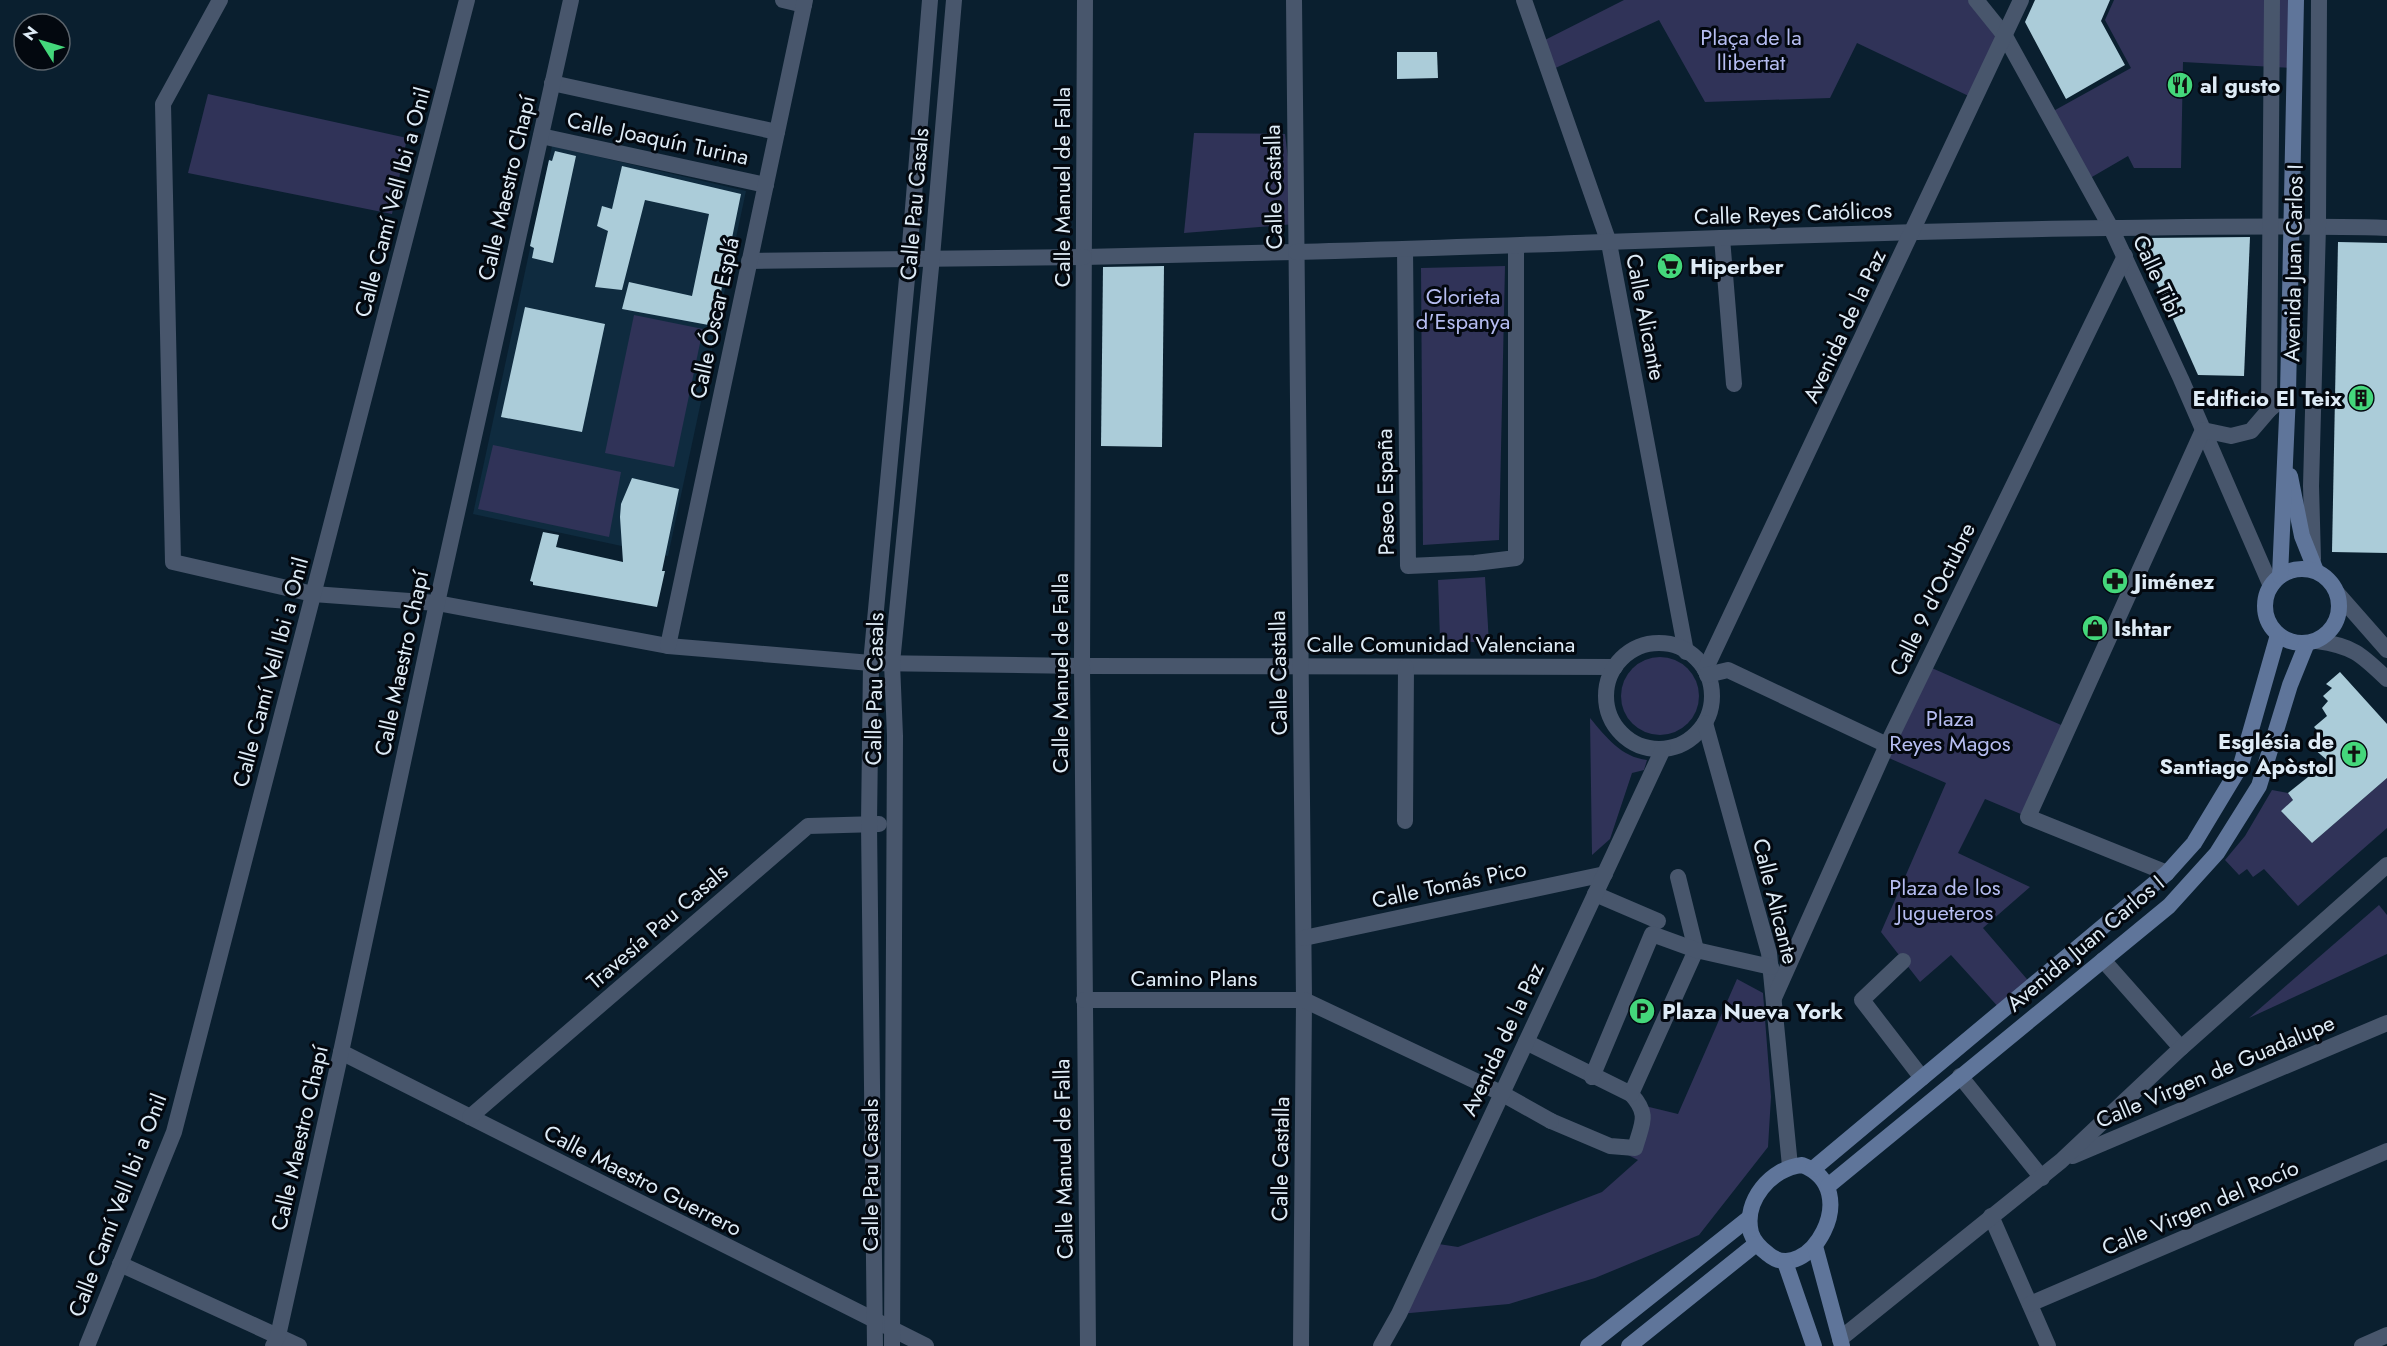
<svg xmlns="http://www.w3.org/2000/svg" width="2387" height="1346" font-family="Jost,sans-serif">
<style>
.built{fill:#0f2b3f}
.green{fill:#303358}
.building{fill:#abccd9}
.lines{fill:none;stroke-linecap:round;stroke-linejoin:round}
.pedestrian{stroke:#48566c;stroke-width:16}
.minor{stroke:#48566c;stroke-width:16}
.tertiary{stroke:#48566c;stroke-width:16}
.secondary{stroke:#5f759a;stroke-width:16}
.labels{text-anchor:middle;dominant-baseline:central;stroke-width:6;stroke-linejoin:round;paint-order:stroke}
.park-label{font-size:22px;fill:#b6bdf1;stroke:#03080f}
.poi-label{font-size:22px;font-weight:bold;fill:#deebf6;stroke:#03080f;text-anchor:start}
.street-label{font-size:22px;fill:#deebf6;stroke:#03080f}
</style>
<rect width="100%" height="100%" fill="#0a1f2f"/>
<path class="built" d="M552,146L746,191L668,556L473,514Z"/>
<g class="green">
<path d="M1624,0H1973L2005,36L1975,99L1857,43L1830,98L1705,102L1659,20L1549,71L1539,43Z"/>
<path d="M2114,0H2296L2295,68L2183,62L2181,168H2134L2128,156L2085,181L2048,114L2131,68L2105,20Z"/>
<path d="M208,94L407,138L392,214L188,173Z"/>
<path d="M1194,133L1285,134L1296,224L1184,233Z"/>
<path d="M1505,266L1499,540L1423,545L1421,268Z"/>
<path d="M634,315L703,329L674,467L605,453Z"/>
<path d="M493,445L621,472L609,537L478,509Z"/>
<path d="M1485,577L1489,643L1440,640L1438,580Z"/>
<circle cx="1660" cy="696" r="39"/>
<path d="M1925,665L2068,728L2028,817L1985,799L1958,853L2030,887L1983,928L2032,985L2001,1010L1951,955L1920,982L1881,932L1946,783L1882,755Z"/>
<path d="M1590,718C1606,737 1621,757 1647,760L1644,770L1632,773L1610,839L1592,855Z"/>
<path d="M2387,778V828L2298,906L2264,869L2253,877L2247,869L2239,875L2225,860L2245,836L2272,790L2288,793L2293,800L2282,812L2312,843Z"/>
<path d="M2379,905L2387,915V954L2249,1018Z"/>
<path d="M1737,979L1763,993L1771,1097L1768,1147L1699,1235L1595,1278L1509,1304L1399,1314L1432,1243L1458,1247L1602,1192L1638,1160L1610,1146L1635,1148L1641,1105L1678,1114Z"/>
</g>
<g class="building">
<path d="M2035,0H2110L2101,21L2125,65L2066,99L2025,22Z"/>
<path d="M1397,52H1437L1438,78L1397,79Z"/>
<path d="M555,151L576,156L553,263L532,258L534,248L530,246L549,160L552,161Z"/>
<path d="M622,166L741,194L714,326L622,309L629,282L692,296L709,214L645,200L622,290L595,287L608,231L597,226L602,206L612,209Z"/>
<path d="M2250,237L2244,376L2198,375L2141,247L2146,238Z"/>
<path d="M2338,242L2387,243V553L2332,552Z"/>
<path d="M1164,266L1162,447L1101,446L1103,267Z"/>
<path d="M525,307L605,324L582,432L501,417Z"/>
<path d="M632,478L679,489L662,571H665L657,607L533,585V582L530,581L543,532L559,535L556,547L623,562L620,517L621,504Z"/>
<path d="M2340,672L2387,724V778L2312,843L2281,811L2293,800L2288,793L2328,761L2313,748L2325,739L2314,727L2327,716L2322,708L2328,701L2323,696L2332,688L2326,684Z"/>
</g>
<g class="lines">
<g class="pedestrian">
<path d="M1084,257L1296,252"/>
<path d="M1595,894L1658,921"/>
<path d="M2103,960L2181,1048"/>
<path d="M1903,961L1862,1000L1922,1078"/>
<path d="M1960,1076L2042,1178"/>
<path d="M1551,1121L1610,1146L1635,1148C1642,1123 1650,1115 1631,1094"/>
</g>
<g class="minor">
<path d="M220,0L163,104L173,562L313,594L437,603L668,646L871,663L1082,666L1615,667"/>
<path d="M783,0L804,5"/>
<path d="M1085,0L1082,666L1088,1346"/>
<path d="M1294,0L1304,1000L1301,1346"/>
<path d="M1524,0L1609,243L1686,652"/>
<path d="M1976,0L2005,36L2111,228L2181,379L2271,586"/>
<path d="M552,83L777,132"/>
<path d="M541,136L766,185"/>
<path d="M1722,238L1734,384"/>
<path d="M1405,249L1408,566L1475,563L1516,558V246"/>
<path d="M1296,252C1567,245 1837,231 2107,228C2201,227 2294,225 2387,228"/>
<path d="M749,261L1084,257"/>
<path d="M2269,410L2272,0"/>
<path d="M2313,559L2311,486L2318,226L2319,0"/>
<circle cx="1659" cy="696" r="53"/>
<path d="M668,646L805,0"/>
<path d="M1705,670L2021,0"/>
<path d="M1707,675L1728,670L1887,745"/>
<path d="M1705,723L1769,953L1790,1166"/>
<path d="M1405,821L1406,667"/>
<path d="M2167,873L2028,817L2203,430L2231,436L2251,431L2269,410L2288,394"/>
<path d="M1304,938L1605,874"/>
<path d="M1774,998L1887,745L2125,256"/>
<path d="M1084,1000H1304L1501,1093L1551,1121"/>
<path d="M1526,1042L1631,1094L1696,950L1678,877"/>
<path d="M341,1052L926,1346"/>
<path d="M1592,1077L1652,934L1696,950L1771,967"/>
<path d="M470,1117L808,826L879,824"/>
<path d="M2073,1156L2387,1023"/>
<path d="M1991,1216L2048,1346"/>
<path d="M120,1264L299,1346"/>
<path d="M2030,1304L2387,1151"/>
<path d="M1840,1339L2061,1161L2181,1048L2387,865"/>
<path d="M87,1346L174,1132L467,0"/>
<path d="M273,1346L278,1336L341,1052L437,603L571,0"/>
<path d="M875,1346L869,824L871,663L909,257L930,0"/>
<path d="M892,1346L895,736L892,663L932,257L954,0"/>
<path d="M1381,1346L1399,1314L1663,749"/>
<path d="M2362,1346L2387,1335"/>
</g>
<g class="tertiary">
<path d="M2337,593L2387,650"/>
<path d="M2317,641C2353,646 2361,654 2387,679"/>
</g>
<g class="secondary">
<path d="M2290,476L2302,536L2316,571"/>
<circle cx="2302" cy="606" r="37"/>
<path d="M2280,576L2288,394L2296,0"/>
<path d="M1802,1165C1866,1189 1807,1288 1768,1254C1760,1248 1754,1242 1751,1233C1743,1201 1771,1168 1802,1165Z"/>
<path d="M1813,1169L2167,873L2194,843L2241,765L2278,635"/>
<path d="M1828,1186L2169,906L2217,853L2259,786L2290,685L2307,643"/>
<path d="M1815,1246L1842,1346"/>
<path d="M1785,1262L1814,1346"/>
<path d="M1588,1346L1749,1218"/>
<path d="M1629,1346L1756,1244"/>
</g>
</g>
<defs>
<symbol id="restaurant-disc" viewBox="-11 -11 22 22"><circle r="9.5" fill="#44d77b" stroke="#03080f"/><path d="M-5-6h1v4h1v-4h1v4h1v-4h1v5L-1.5 .5V6h-2V.5L-5-1ZM5-6V6H3V1.5H1.5Q1.5-4 5-6Z" fill="#111"/></symbol>
<symbol id="supermarket-disc" viewBox="-11 -11 22 22"><circle r="9.5" fill="#44d77b" stroke="#03080f"/><path d="M-6-5.5h2.5l.6 2H6L4.5 2H-2.5L-4.4-4H-6ZM-1.5 3.2a1.3 1.3 0 1 0 .1 0ZM3 3.2a1.3 1.3 0 1 0 .1 0Z" fill="#111"/></symbol>
<symbol id="building-disc" viewBox="-11 -11 22 22"><circle r="9.5" fill="#44d77b" stroke="#03080f"/><path d="M-4-6H4V6H1V3H-1V6H-4ZM-2.5-4.3h1.7v1.8h-1.7ZM.8-4.3h1.7v1.8H.8ZM-2.5-1h1.7V.8h-1.7ZM.8-1h1.7V.8H.8Z" fill="#111"/></symbol>
<symbol id="pharmacy-disc" viewBox="-11 -11 22 22"><circle r="9.5" fill="#44d77b" stroke="#03080f"/><path d="M-2-6h4v4h4v4h-4v4h-4v-4h-4v-4h4Z" fill="#111"/></symbol>
<symbol id="shop-disc" viewBox="-11 -11 22 22"><circle r="9.5" fill="#44d77b" stroke="#03080f"/><path d="M-5-2.5h2.3a2.7 3.5 0 0 1 5.4 0H5L5.5 6h-11ZM-1.5-2.5h3a1.5 2.3 0 0 0-3 0Z" fill="#111"/></symbol>
<symbol id="church-disc" viewBox="-11 -11 22 22"><circle r="9.5" fill="#44d77b" stroke="#03080f"/><path d="M-1.2-6h2.4v3.5h3.3v2.4h-3.3V6h-2.4V-.1h-3.3v-2.4h3.3Z" fill="#111"/></symbol>
<symbol id="parking-disc" viewBox="-11 -11 22 22"><circle r="9.5" fill="#44d77b" stroke="#03080f"/><path d="M-3.5-5.5H1a3.5 3.5 0 0 1 0 7H-1V5.5H-3.5ZM-1-3.4V-.6H.8a1.4 1.4 0 0 0 0-2.8Z" fill="#111"/></symbol>
</defs>
<g fill-rule="evenodd">
<use href="#restaurant-disc" x="2165" y="70" width="30" height="30"/>
<use href="#supermarket-disc" x="1655" y="251" width="30" height="30"/>
<use href="#building-disc" x="2346" y="383" width="30" height="30"/>
<use href="#pharmacy-disc" x="2100" y="566" width="30" height="30"/>
<use href="#shop-disc" x="2080" y="613" width="30" height="30"/>
<use href="#church-disc" x="2339" y="739" width="30" height="30"/>
<use href="#parking-disc" x="1627" y="996" width="30" height="30"/>
</g>
<g class="labels">
<g class="park-label">
<text x="1751" y="37">Plaça de la<tspan x="1751" dy="25">llibertat</tspan></text>
<text x="1463" y="296">Glorieta<tspan x="1463" dy="25">d'Espanya</tspan></text>
<text x="1950" y="718">Plaza<tspan x="1950" dy="25">Reyes Magos</tspan></text>
<text x="1945" y="887">Plaza de los<tspan x="1945" dy="25">Jugueteros</tspan></text>
</g>
<g class="poi-label">
<text x="2200" y="85">al gusto</text>
<text x="1690" y="266">Hiperber</text>
<text x="2342" y="398" text-anchor="end">Edificio El Teix</text>
<text x="2134" y="581">Jiménez</text>
<text x="2114" y="628">Ishtar</text>
<text x="2334" y="741" text-anchor="end">Església de<tspan x="2334" dy="25">Santiago Apòstol</tspan></text>
<text x="1662" y="1011">Plaza Nueva York</text>
</g>
<g class="street-label">
<text transform="translate(658 138) rotate(12)">Calle Joaquín Turina</text>
<text transform="translate(1062 187) rotate(-90)">Calle Manuel de Falla</text>
<text transform="translate(1273 187) rotate(-91)">Calle Castalla</text>
<text transform="translate(506 188) rotate(-77)">Calle Maestro Chapí</text>
<text transform="translate(392 202) rotate(-75)">Calle Camí Vell Ibi a Onil</text>
<text transform="translate(914 204) rotate(-85)">Calle Pau Casals</text>
<text transform="translate(1793 213) rotate(-2)">Calle Reyes Católicos</text>
<text transform="translate(2293 263) rotate(-89)">Avenida Juan Carlos I</text>
<text transform="translate(2158 276) rotate(65)">Calle Tibi</text>
<text transform="translate(1646 317) rotate(79)">Calle Alicante</text>
<text transform="translate(714 318) rotate(-78)">Calle Óscar Esplá</text>
<text transform="translate(1844 326) rotate(-65)">Avenida de la Paz</text>
<text transform="translate(1385 492) rotate(-91)">Paseo España</text>
<text transform="translate(1932 599) rotate(-64)">Calle 9 d'Octubre</text>
<text x="1441" y="644">Calle Comunidad Valenciana</text>
<text transform="translate(401 663) rotate(-78)">Calle Maestro Chapí</text>
<text transform="translate(270 672) rotate(-75)">Calle Camí Vell Ibi a Onil</text>
<text transform="translate(1060 673) rotate(-90)">Calle Manuel de Falla</text>
<text transform="translate(1278 673) rotate(-91)">Calle Castalla</text>
<text transform="translate(874 689) rotate(-89)">Calle Pau Casals</text>
<text transform="translate(1449 884) rotate(-12)">Calle Tomás Pico</text>
<text transform="translate(1776 901) rotate(76)">Calle Alicante</text>
<text transform="translate(657 926) rotate(-41)">Travesía Pau Casals</text>
<text transform="translate(2085 943) rotate(-40)">Avenida Juan Carlos I</text>
<text x="1194" y="978">Camino Plans</text>
<text transform="translate(1502 1039) rotate(-65)">Avenida de la Paz</text>
<text transform="translate(2215 1071) rotate(-23)">Calle Virgen de Guadalupe</text>
<text transform="translate(299 1138) rotate(-77)">Calle Maestro Chapí</text>
<text transform="translate(1063 1159) rotate(-91)">Calle Manuel de Falla</text>
<text transform="translate(1280 1159) rotate(-89)">Calle Castalla</text>
<text transform="translate(870 1175) rotate(-90)">Calle Pau Casals</text>
<text transform="translate(643 1180) rotate(27)">Calle Maestro Guerrero</text>
<text transform="translate(117 1205) rotate(-69)">Calle Camí Vell Ibi a Onil</text>
<text transform="translate(2200 1207) rotate(-23)">Calle Virgen del Rocío</text>
</g>
</g>
<g transform="translate(42 42) rotate(307)"><circle r="28" fill="#03080f" stroke="#5b636b" stroke-width="1.5"/>
<path d="M0-4.5L10 22L0 15L-10 22Z" fill="#44d77b"/>
<text y="-9" font-size="16" font-weight="bold" text-anchor="middle" fill="#deebf6">N</text>
</g>
</svg>
